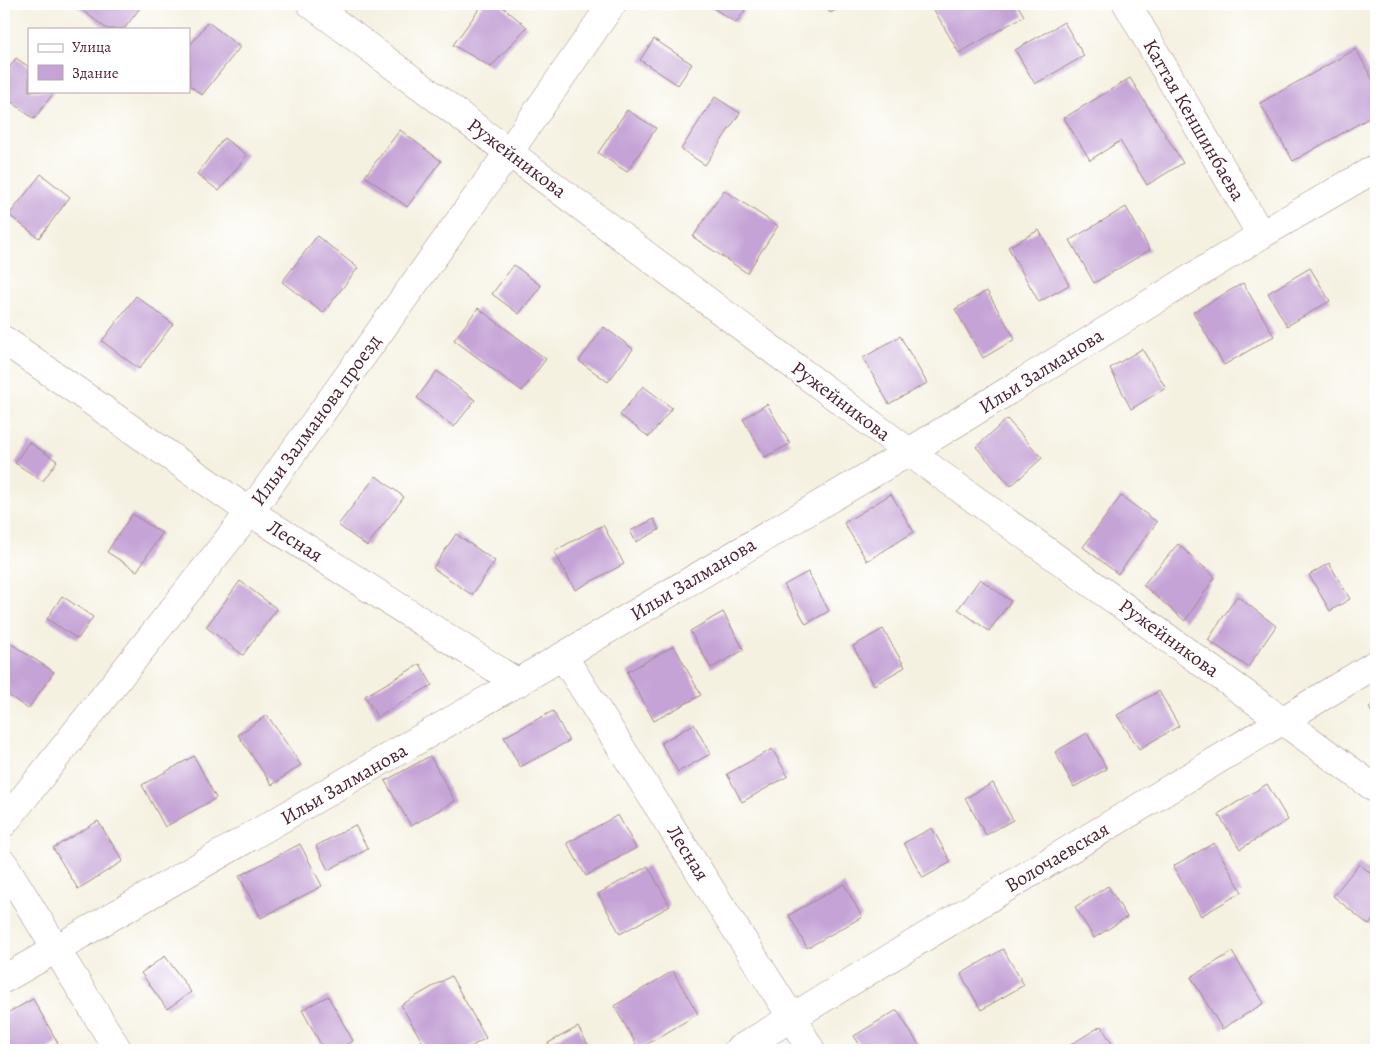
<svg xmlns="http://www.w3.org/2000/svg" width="1380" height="1054" font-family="Alegreya,serif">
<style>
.building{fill:#c5a3d6}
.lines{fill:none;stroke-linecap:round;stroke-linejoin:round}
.minor-casing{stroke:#a08886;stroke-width:29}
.minor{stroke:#fff;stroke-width:28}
.labels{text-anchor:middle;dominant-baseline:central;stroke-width:5;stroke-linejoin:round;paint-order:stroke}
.street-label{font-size:20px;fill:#4a1f2b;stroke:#fff}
</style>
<rect width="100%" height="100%" fill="#fff"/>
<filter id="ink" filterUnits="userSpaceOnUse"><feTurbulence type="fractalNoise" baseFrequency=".02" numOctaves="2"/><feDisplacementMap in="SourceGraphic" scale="10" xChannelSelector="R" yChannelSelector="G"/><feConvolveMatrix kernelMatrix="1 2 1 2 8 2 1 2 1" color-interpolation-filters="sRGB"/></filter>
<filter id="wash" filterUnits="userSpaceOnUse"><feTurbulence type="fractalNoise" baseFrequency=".0096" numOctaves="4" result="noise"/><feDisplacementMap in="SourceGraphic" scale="20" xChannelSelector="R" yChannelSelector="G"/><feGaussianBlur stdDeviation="1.12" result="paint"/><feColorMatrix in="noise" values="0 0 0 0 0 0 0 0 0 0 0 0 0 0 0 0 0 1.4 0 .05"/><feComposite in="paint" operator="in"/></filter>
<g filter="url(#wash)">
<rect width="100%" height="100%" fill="#f5f1e1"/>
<g id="blocks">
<g class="building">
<path d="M78,4H143L124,29H107L77,6Z"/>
<path d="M483,4H499L527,27L491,67L453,45Z"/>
<path d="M707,4H749L736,23Z"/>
<path d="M824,4H845L830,13Z"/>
<path d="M941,4H1017L1024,16L959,53L933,8Z"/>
<path d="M208,22L240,47L202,95L189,85V47Z"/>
<path d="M1064,22L1084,56L1035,84L1015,50Z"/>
<path d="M654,39L692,64L678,85L640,60Z"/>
<path d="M1356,49L1376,86V114L1293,161L1260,103Z"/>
<path d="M16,58L29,67V91H55L34,119L4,96V75Z"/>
<path d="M1130,78L1183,163L1147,185L1120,141L1090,160L1064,118Z"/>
<path d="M715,97L740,113L705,165L681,149Z"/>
<path d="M627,110L656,128L627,172L598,153Z"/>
<path d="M400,130L441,161L407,207L365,176Z"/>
<path d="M224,138L247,155L219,191L197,174Z"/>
<path d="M41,174L70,197L39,238L9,215Z"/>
<path d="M724,190L778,226L747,273L693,237Z"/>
<path d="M1126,207L1150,250L1094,283L1070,240Z"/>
<path d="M1039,230L1069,285L1039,302L1008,247Z"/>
<path d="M317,236L358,268L323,313L282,282Z"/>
<path d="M514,265L541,286L519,314L492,294Z"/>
<path d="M1310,268L1330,301L1287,326L1268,293Z"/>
<path d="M1243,283L1274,336L1224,365L1193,312Z"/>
<path d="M987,291L1015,339L983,358L955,309Z"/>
<path d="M136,296L173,324L139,369L102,341Z"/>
<path d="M478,308L546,359L522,391L454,340Z"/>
<path d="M604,327L633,349L608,382L579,361Z"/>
<path d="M900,336L927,383L889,404L863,358Z"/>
<path d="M1142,349L1166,388L1131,409L1110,368Z"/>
<path d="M437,371L475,400L454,427L417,398Z"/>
<path d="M643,386L672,408L649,437L620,415Z"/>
<path d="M767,404L790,444L765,457L743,419Z"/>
<path d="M1007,419L1042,458L1011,486L976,447Z"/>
<path d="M29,442L57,461L43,481L15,463Z"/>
<path d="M376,476L404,497L367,546L338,525Z"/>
<path d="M891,494L914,532L867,561L844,523Z"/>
<path d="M1121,496L1157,522L1118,574L1083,547Z"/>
<path d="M132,514L162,533L137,571L107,552Z"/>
<path d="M654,519L659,530L636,542L630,531Z"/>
<path d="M603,525L624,564L575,590L554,551Z"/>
<path d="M456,534L495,561L472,595L433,568Z"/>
<path d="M1178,544L1215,577L1185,621L1143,585Z"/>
<path d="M1329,563L1350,599L1330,611L1309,575Z"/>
<path d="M808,572L829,611L806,624L784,585Z"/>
<path d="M980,579L1011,601L989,631L958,609Z"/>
<path d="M240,581L277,609L243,655L206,627Z"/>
<path d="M62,596L93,617L78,639L47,619Z"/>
<path d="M1237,596L1276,626L1248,667L1208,640Z"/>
<path d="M723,612L744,650L711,668L690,631Z"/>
<path d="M883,629L905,667L874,685L853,646Z"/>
<path d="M10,643L54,672L28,709L4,692V653Z"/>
<path d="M674,646L701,695L654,721L627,672Z"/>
<path d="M420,664L432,685L377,717L365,696Z"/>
<path d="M1159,691L1179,726L1139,749L1117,715Z"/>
<path d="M1376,703V721L1369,707Z"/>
<path d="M553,711L569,741L520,767L504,737Z"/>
<path d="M267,715L301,765L272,785L238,735Z"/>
<path d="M694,724L710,754L678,772L661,743Z"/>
<path d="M1087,733L1107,769L1074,787L1055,752Z"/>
<path d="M772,749L788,776L742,802L727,774Z"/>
<path d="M194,756L216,798L165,827L142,785Z"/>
<path d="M430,756L455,801L411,826L385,781Z"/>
<path d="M993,783L1013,820L986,835L965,798Z"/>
<path d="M1267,784L1288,820L1240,849L1218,814Z"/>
<path d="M618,815L636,848L586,876L567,843Z"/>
<path d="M98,821L123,861L78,889L53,848Z"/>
<path d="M355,825L368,849L328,870L316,846Z"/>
<path d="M932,828L951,862L923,878L904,843Z"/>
<path d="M1214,843L1242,892L1201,916L1173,866Z"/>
<path d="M300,844L322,886L261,918L239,876Z"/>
<path d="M1359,864L1376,877V916L1369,925L1333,896Z"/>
<path d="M648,866L670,906L620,934L598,894Z"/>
<path d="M844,884L862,917L807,948L789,915Z"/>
<path d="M1108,886L1127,917L1094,938L1075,907Z"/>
<path d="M1003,949L1024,985L981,1010L961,974Z"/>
<path d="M1232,952L1264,1003L1222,1029L1191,977Z"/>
<path d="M165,956L191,992L167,1009L141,973Z"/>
<path d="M673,971L698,1014L639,1049L614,1006Z"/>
<path d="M451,976L486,1038L465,1050H427L401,1005Z"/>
<path d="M328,996L353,1041L337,1050H324L302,1010Z"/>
<path d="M33,999L58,1043L45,1050H9L4,1042V1015Z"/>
<path d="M897,1010L920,1047L915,1050H863L854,1036Z"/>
<path d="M1101,1026L1116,1050H1062Z"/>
<path d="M578,1027L591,1050H552L548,1043Z"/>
</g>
</g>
</g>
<g filter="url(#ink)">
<use href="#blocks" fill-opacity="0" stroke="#a08886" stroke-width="1"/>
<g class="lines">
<defs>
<g id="minor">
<path d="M311,4L909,452L1283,721L1376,789"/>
<path d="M1127,4L1261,235"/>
<path d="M4,340L250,512L518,683"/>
<path d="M563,656L792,1018L811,1050"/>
<path d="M4,823L250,512L509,152L612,4"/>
<path d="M4,864L118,1050"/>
<path d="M4,979L563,656L909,452L1261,235L1376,168"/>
<path d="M738,1050L1376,664"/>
</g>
</defs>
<use href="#minor" class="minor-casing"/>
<use href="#minor" class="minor"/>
</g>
</g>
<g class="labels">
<g class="street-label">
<text transform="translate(1194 120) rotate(60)">Каттая Кеншинбаева</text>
<text transform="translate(517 158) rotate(37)">Ружейникова</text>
<text transform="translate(1041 371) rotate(-32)">Ильи Залманова</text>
<text transform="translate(841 401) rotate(37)">Ружейникова</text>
<text transform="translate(316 420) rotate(-54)">Ильи Залманова проезд</text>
<text transform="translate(295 541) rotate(32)">Лесная</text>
<text transform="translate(693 579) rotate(-31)">Ильи Залманова</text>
<text transform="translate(1169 638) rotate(36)">Ружейникова</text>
<text transform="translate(344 784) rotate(-30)">Ильи Залманова</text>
<text transform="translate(688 853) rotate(58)">Лесная</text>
<text transform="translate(1057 857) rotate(-31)">Волочаевская</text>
</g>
</g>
<rect width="1380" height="1054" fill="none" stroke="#fff" stroke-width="20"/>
<rect x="28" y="28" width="162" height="65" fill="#ffffff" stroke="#b7a5aa"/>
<rect x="38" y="44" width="25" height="8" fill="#ffffff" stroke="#b7a5aa"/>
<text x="72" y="52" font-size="15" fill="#4a1f2b">Улица</text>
<rect x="38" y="65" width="25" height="15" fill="#c5a3d6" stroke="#b7a5aa"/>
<text x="72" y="78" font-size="15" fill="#4a1f2b">Здание</text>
</svg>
